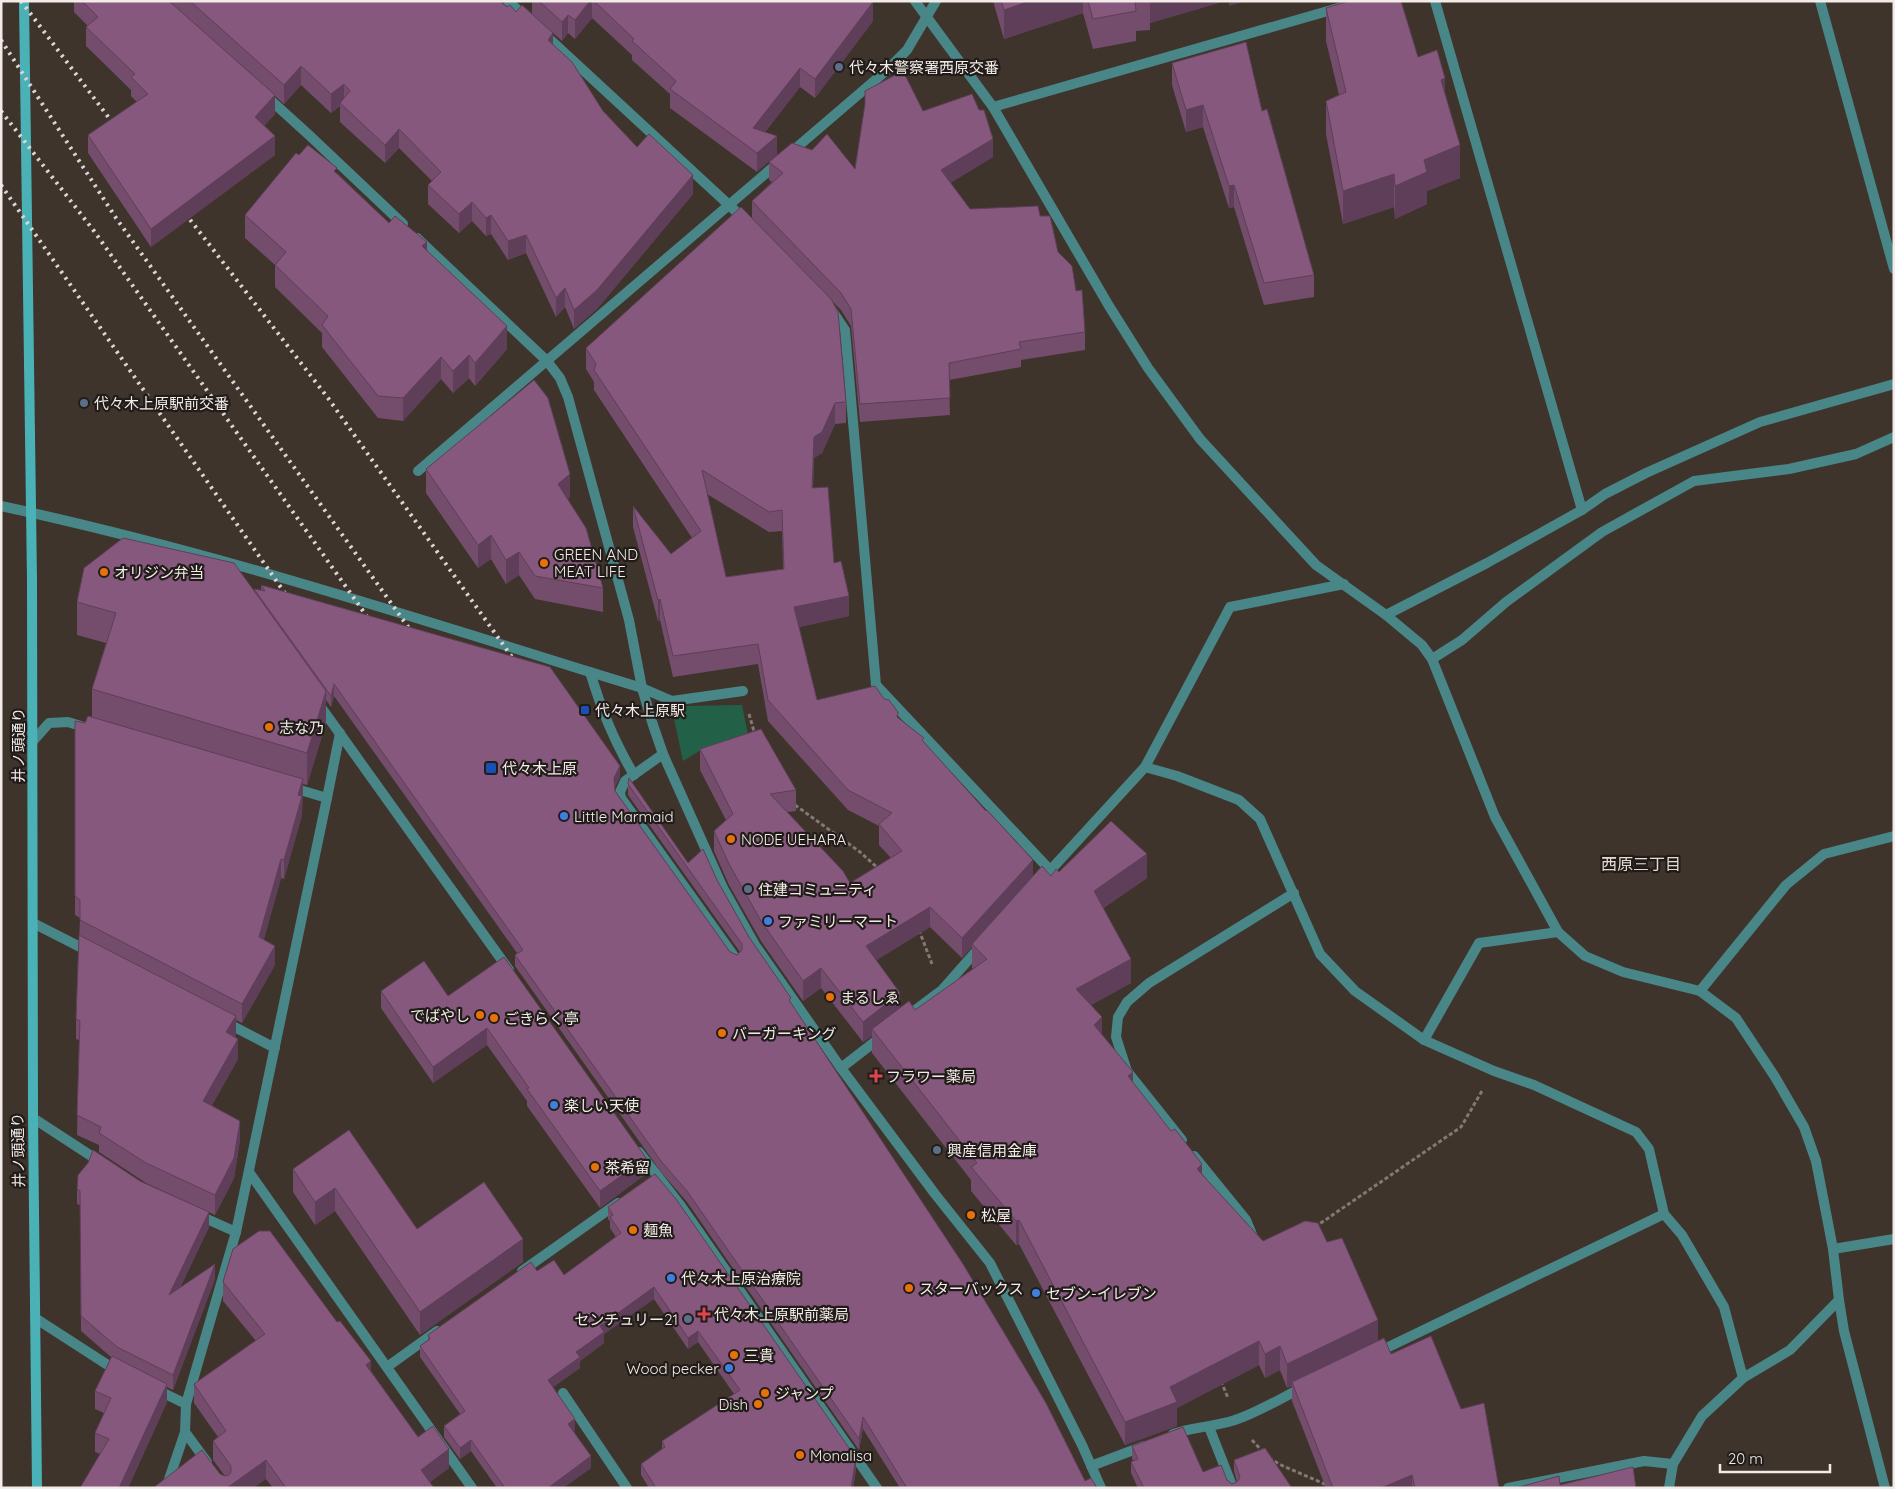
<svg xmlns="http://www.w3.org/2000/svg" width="1895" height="1489" font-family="Quicksand,'Noto Sans JP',sans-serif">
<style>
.green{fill:#226147}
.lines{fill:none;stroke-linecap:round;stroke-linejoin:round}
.path{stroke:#827973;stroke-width:3;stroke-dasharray:4 2.5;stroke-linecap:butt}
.lane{stroke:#498688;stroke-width:10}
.street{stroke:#498688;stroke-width:10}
.secondary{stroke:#4ab2b6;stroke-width:10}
.rail{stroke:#dcd5d1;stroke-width:4;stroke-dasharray:2.5 5;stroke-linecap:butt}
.wall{fill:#744c6c;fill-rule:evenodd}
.shaded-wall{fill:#5e3e58}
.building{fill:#87587d;stroke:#5e3e58;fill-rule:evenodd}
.service-dot{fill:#5c6f8a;stroke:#211c19;stroke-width:2}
.food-dot{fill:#e8710a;stroke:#211c19;stroke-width:2}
.transit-dot{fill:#1a4fb4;stroke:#211c19;stroke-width:2}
.shop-dot{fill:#3f7fe0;stroke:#211c19;stroke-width:2}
.health-dot{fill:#e0444e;stroke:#211c19;stroke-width:2}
.labels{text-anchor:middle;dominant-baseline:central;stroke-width:4.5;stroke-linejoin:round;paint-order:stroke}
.poi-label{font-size:15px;fill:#f2ebe7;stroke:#211c19;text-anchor:start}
.street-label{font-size:15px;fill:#f2ebe7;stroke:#211c19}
.neighbourhood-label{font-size:16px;fill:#e6d9cf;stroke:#211c19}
</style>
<rect width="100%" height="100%" fill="#3e342c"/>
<path class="green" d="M742,705L750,745L701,750L683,761L673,714L685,706Z"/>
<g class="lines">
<g class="path">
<path d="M749,714L755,735"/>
<path d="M795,805L860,852L879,869"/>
<path d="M919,930L932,964"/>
<path d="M1315,1227L1461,1127L1482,1091"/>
<path d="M1221,1381L1228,1398"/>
<path d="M1252,1440L1263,1452"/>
<path d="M1269,1458L1283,1466L1334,1488"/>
</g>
<g class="lane">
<path d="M1432,659L1462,640L1506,602L1602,532L1694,481L1789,469L1856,454L1894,437"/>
<path d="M1145,767L1177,776L1239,800L1260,819L1320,954L1355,991L1424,1040L1494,1071L1534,1085L1636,1132L1649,1149L1664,1214"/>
<path d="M33,923L90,952"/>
<path d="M225,1022L275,1048"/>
<path d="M1424,1040L1479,943L1558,932"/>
<path d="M33,1118L102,1163"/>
<path d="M1182,1140L1127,1071L1116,1037L1118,1017L1127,1002L1149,983L1294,893"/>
<path d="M1194,1156L1246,1220L1253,1237"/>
<path d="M1816,1161L1804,1127L1775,1077L1736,1018L1700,991L1786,885L1824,854L1894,836"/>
<path d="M198,1215L236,1232"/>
<path d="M35,1318L117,1371"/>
<path d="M155,1389L186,1404"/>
<path d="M563,1393L627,1488"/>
<path d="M166,1488L185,1432L186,1404L236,1232L327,798L340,733"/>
<path d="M1508,1488L1644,1461L1673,1464"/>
</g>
<g class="street">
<path d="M508,1L528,19"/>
<path d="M915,1L993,107L1109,306L1148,368L1200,439L1316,565L1386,615L1422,645L1432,659L1495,817L1558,932L1585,956L1623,972L1700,991"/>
<path d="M1435,1L1582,510"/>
<path d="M1820,1L1894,269"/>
<path d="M544,34L729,205L746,221"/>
<path d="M266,96L309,135L403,224"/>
<path d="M993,107L1363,1"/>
<path d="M789,154L887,70L907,50L936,1"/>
<path d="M417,238L547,361L560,378L568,397L629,620L642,688L653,725L663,754L723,888L755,945L841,1068L935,1194L990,1263L1082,1445L1101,1488"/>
<path d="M831,309L845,330L876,685L1050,870"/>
<path d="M418,471L778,163"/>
<path d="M1,506C201,549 395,611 590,672L642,688L672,701L743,691"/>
<path d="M1386,615L1487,563L1582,510L1605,494L1646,473L1760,422L1894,384"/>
<path d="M590,672C602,711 613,739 634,775"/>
<path d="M318,703L509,970"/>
<path d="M34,740L49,723L68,722L87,728"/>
<path d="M663,754L625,781L620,792L621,798L736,959"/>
<path d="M290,787L327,798"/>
<path d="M1046,875L1145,767L1230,607L1344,584"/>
<path d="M910,1014L942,990L979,948"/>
<path d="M841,1068L881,1037"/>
<path d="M639,1152L681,1206L877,1488"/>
<path d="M249,1172L472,1488"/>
<path d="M1833,1249L1894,1239"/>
<path d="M522,1271L618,1203"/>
<path d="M1839,1300L1844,1331L1885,1488"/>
<path d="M1376,1353L1664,1214L1682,1235L1724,1307L1743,1378"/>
<path d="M387,1367L437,1331"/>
<path d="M1209,1427L1233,1488"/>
<path d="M185,1432L207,1462"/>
<path d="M1173,1434C1193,1427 1214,1427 1235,1420C1257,1413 1281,1398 1302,1388"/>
<path d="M1091,1466L1144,1446"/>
<path d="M1669,1488L1673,1464L1702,1416L1743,1378L1790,1350L1839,1300L1833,1249L1816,1161"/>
</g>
<path class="secondary" d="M24,1L32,580L33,1118L37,1488"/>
<g class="rail">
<path d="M21,1L118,130"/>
<path d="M1,40L116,218L416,638"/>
<path d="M1,111L94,231L373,625"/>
<path d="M1,185L291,602"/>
<path d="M181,208L328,398L519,667"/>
</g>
</g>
<g class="wall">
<path d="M74,1H500L516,12L532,13V1H872L873,21L815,98L800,87L765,132L757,172L670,108V94L632,60V55L592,18L575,39L568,33L562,41L553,33V45L603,111L637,147L693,194L597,309L574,329L565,307L556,317L526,253L508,260L491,234L486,236L472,221L459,233L428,204V185L432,181L399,148L385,163L340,122V106L331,113L301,85L284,104L275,96V114L264,126L275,155L151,247L88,153V135L137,102L131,96V90L86,46V27L88,26L74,12Z"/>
<path d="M993,1H1225L1150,23V30L1136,31V41L1093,49L1083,13L1004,39Z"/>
<path d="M1326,8L1418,57L1445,94L1460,178L1427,191V204L1395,219L1394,207L1343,224L1326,134V101L1339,95L1326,41Z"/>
<path d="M1172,63L1262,111L1314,275V297L1264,305L1234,207L1229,208L1203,127L1186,132L1172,85Z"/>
<path d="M923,111L993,157L950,183L970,209L1040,216L1076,291L1085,332V350L1021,360V367L949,380L950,415L860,422L851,326L841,310L832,301L846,402V423L835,424L822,453L814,458L813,488L849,616L799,627L817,700L898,718L924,743L1033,877L1051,876L1059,872L1147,878L1103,908L1131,983L1091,1005L1102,1035L1133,1083L1202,1175L1263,1241L1327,1242L1378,1341L1391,1354L1461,1409L1499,1488H1326L1292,1401V1386L1287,1388L1280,1370L1265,1378L1259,1365L1177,1408V1426L1125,1445L1019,1244L1016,1245L971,1191V1180L872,1053V1036L863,1042L821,988L803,1001L761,941L729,885L714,851V831L726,820L700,770V749L796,790V811L787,812L850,883L891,858L879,845V826L848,810L768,721L758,664L673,677L660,620L658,621L633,527V506L671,554L692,538L594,390V382L586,369V348L752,218V201L772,182L769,180V162L855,169ZM707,494L769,532L782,531L783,569L726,577ZM930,927L962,958L972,947V968L973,969L915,1010L900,1007L876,960Z"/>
<path d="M299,155L337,173L389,223L427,250L507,349L475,386L469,378L453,393L441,379L403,421L378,418L322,347V333L275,287V265L245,238V215Z"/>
<path d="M426,469L570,497L568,499L603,588V612L535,599L519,575L506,584L491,559L478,568L426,493Z"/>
<path d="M261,585L620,777L615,787V791L730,952L737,955L740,952L628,795V784L688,863L717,880L749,937L791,1004L1085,1481L1097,1488H900L863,1429L859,1450L687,1202L661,1172L515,966V955L517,953L334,696L331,707L326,700V723L307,785L303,784L302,815L284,879L281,878L264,939L275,965L242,1023L236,1020V1035L235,1037L238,1059L212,1105L240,1140L234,1178L215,1215L146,1183L99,1152V1145L77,1135L79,1040L76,1039V1019L80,918L75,915V721L85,723L92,717V689L106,643L77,635V602L254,591V589L261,590Z"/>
<path d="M504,957L646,1174L600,1208L527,1106V1101L487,1045L433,1083L381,1008V991L448,996Z"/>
<path d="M349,1130L417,1229L523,1262L420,1335L335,1211L315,1225L293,1192V1169Z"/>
<path d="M77,1189L209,1227L180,1288L215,1279L173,1390L167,1387V1402L128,1488H80L100,1454L95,1452V1433L104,1413L95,1409V1391L111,1357L81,1331L80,1205L77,1204Z"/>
<path d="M608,1207L856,1470L853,1488H649L641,1475V1464L662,1449V1441L734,1394L698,1342L688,1349L654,1299L604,1334V1343L580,1361V1368L553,1387L575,1430L574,1431L591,1468L563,1488H497L471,1451L460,1459L444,1437V1426L460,1414L420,1357V1346L428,1340V1335L537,1271L564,1275L616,1237L610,1228V1221L608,1219Z"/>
<path d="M223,1282L371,1371L418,1437L449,1468L430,1482L434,1488H273L266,1479L253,1488H227L220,1474L225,1476L213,1460V1441L218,1437L194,1403V1384L256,1341L223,1301Z"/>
<path d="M1132,1446L1203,1472L1227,1480L1232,1484L1237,1482L1234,1471V1460L1292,1488H1138L1131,1473V1462L1133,1461L1132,1458Z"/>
</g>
<g class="shaded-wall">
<path d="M590,1H592V18L575,39V20Z"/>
<path d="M1030,1H1083V13L1004,39V10Z"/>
<path d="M1150,1H1225L1150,23Z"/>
<path d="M1229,1H1247L1229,6Z"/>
<path d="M873,2V21L815,98V79Z"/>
<path d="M568,15V33L562,41V22Z"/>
<path d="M553,33V52L548,40Z"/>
<path d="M301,66V85L284,104V85Z"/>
<path d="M800,68V87L753,146V128Z"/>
<path d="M1445,78V111L1441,80Z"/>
<path d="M344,84V103H340V106L331,113V94Z"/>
<path d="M275,95V114L255,136V117Z"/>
<path d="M1203,105V127L1186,132V110Z"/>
<path d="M399,129V148L385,163V145Z"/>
<path d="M275,136V155L151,247V229Z"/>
<path d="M777,136V155L757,172V153Z"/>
<path d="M993,139V157L941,188V170Z"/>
<path d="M1460,145V178L1427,191V204L1395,219V186L1424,160Z"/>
<path d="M1394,174V207L1343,224V191Z"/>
<path d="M693,175V194L597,309L574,329V310Z"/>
<path d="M1234,185V207L1229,208V186Z"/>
<path d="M472,202V221L459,233V214Z"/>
<path d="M491,215V234L486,236V218Z"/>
<path d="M526,235V253L508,260V241Z"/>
<path d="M427,242V265L422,246Z"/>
<path d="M565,288V307L556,317V298Z"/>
<path d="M507,326V349L475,386V363Z"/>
<path d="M469,355V378L453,393V371Z"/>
<path d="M441,357V379L403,421V398Z"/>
<path d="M835,403V424L822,453L814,458L812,508L814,437Z"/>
<path d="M570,474V497L558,507V484Z"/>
<path d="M491,535V559L478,568V545Z"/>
<path d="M519,552V575L506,584V560Z"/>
<path d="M849,596V616L794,628V607Z"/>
<path d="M660,599V620L658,621V600Z"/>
<path d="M334,684V696L331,707V696Z"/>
<path d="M326,691V723L307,785V753Z"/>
<path d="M620,766V777L614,790V778Z"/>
<path d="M303,779L302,815L284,879V860L298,795Z"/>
<path d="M1147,854V878L1094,915V891Z"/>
<path d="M281,859V878L259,956V937Z"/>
<path d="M1033,860V880L972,944V947L962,958V938Z"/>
<path d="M930,907V927L866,967V946Z"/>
<path d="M275,946V965L242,1023V1004Z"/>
<path d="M1131,959V983L1076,1013V989Z"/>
<path d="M821,968V988L803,1001V981Z"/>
<path d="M900,993V1013L872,1029V1036L863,1042V1022Z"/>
<path d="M236,1016V1035L226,1052V1032Z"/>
<path d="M1102,1017V1041L1094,1025Z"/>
<path d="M487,1028V1045L433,1083V1067Z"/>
<path d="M238,1039V1059L203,1120V1101Z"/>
<path d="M1133,1072V1096L1128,1076Z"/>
<path d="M240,1121V1140L234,1178L215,1215V1195Z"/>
<path d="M646,1158V1174L600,1208V1191Z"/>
<path d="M1202,1164V1188L1197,1169Z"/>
<path d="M335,1188V1211L315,1225V1202Z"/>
<path d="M209,1212V1227L169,1310V1295Z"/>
<path d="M1019,1220V1244L1016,1245V1221Z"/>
<path d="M523,1239V1262L420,1335V1312Z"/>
<path d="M215,1264V1279L173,1390V1375Z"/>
<path d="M654,1287V1299L604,1334V1343L580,1361V1368L548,1391V1380L576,1352L600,1326Z"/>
<path d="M1378,1320V1344L1292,1382V1386L1287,1388V1364Z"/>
<path d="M698,1331V1342L688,1349V1338Z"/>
<path d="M1259,1341V1365L1177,1408V1426L1125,1445V1422L1170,1387Z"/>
<path d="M1280,1346V1370L1265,1378V1354Z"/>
<path d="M371,1361V1380L366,1365Z"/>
<path d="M167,1384V1402L128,1488H119Z"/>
<path d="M863,1417V1429L859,1450V1439Z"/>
<path d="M575,1419V1430L568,1435V1424Z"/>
<path d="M471,1440V1451L460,1459V1448Z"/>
<path d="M449,1449V1468L422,1488L421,1470Z"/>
<path d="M591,1456V1468L563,1488H548Z"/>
<path d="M856,1458V1470L853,1488H851Z"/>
<path d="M266,1460V1479L253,1488H227Z"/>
<path d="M1412,1475V1488H1380Z"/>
</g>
<g class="building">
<path d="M82,1H169L275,95L255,117L275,136L151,229L88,135L148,94L131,77L135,74L86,27L98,17Z"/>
<path d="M190,1H500L507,7L510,5L516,12L522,5L553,33L548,40L572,62L603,111L637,147L649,134L693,175L597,290L574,310L565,288L556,298L526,235L508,241L491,215L486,218L472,202L459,214L428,185L441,172L399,129L385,145L340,103L350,91L344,84L331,94L301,66L284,85Z"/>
<path d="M539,1H590L575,20L568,15L562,22Z"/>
<path d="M594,1H872L873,2L815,79L800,68L753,128L777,136L757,153L670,89L676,81L632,41L634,39Z"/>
<path d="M1001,1H1030L1004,10Z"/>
<path d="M1088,1H1140L1135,2L1136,11L1093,19Z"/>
<path d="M1349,1H1401L1418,57L1437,50L1445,78L1441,80L1460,145L1424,160L1427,172L1395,186L1394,174L1343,191L1326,101L1346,92L1326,8Z"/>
<path d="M1246,42L1262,111L1267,109L1314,275L1264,283L1234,185L1229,186L1203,105L1186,110L1172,63Z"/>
<path d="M903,71L923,111L972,94L979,110H984L993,139L941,170L970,209L1038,206L1040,216H1050L1058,252L1072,266L1076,291L1082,290L1085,332L1019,342L1021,349L949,363L950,398L860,404L851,309L841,293L752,201L783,173L769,162L792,143L812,150L827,134L855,169L865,104V91Z"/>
<path d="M308,145L337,168L334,171L389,223L395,216L427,242L422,246L507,326L475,363L469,355L453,371L441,357L403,398L378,396L322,325L328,316L275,265L286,252L245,215L296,153L299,155Z"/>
<path d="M741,207L831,299L838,312L846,402L835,403L822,432L814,437L812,488L828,487L834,563L841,561L849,596L794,607L817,700L875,686L884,699L889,700L898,712L897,717L924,738L922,740L986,811L987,810L1033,860L962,938L930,907L866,946L900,993L863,1022L821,968L803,981L761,921L729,864L714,831L733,814L700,749L761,729L796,790L770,794L843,871L850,883L902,851L879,824L892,813L848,790L768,700L758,644L673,656L660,599L658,600L633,506L671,554L701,531L594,370L596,364L586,348ZM702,470L769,512L782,510L784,569L726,577Z"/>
<path d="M534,380L548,398L570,474L558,484L586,528L603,588L535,576L519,552L506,560L491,535L478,545L426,469Z"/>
<path d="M123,538L234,563L326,691L307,753L92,689L116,613L77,602L84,568Z"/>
<path d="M261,585L550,667L620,766L614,778L615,791L730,952L737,955L742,950V944L628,784L629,778L688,863L703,849L717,880L749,937L791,998L789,1000L963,1264L1046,1403L1085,1481L1091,1478L1097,1488H907L863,1417L859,1439L687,1191L661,1161L515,955L523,950L334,684L331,696L254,589L265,591Z"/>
<path d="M88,716L303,779L298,795L302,796L284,860L281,859L259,937L275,946L242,1004L80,920V900L75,896V721L85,723Z"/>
<path d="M1111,821L1147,854L1094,891L1131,959L1076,989L1102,1017L1094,1025L1133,1072L1128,1076L1171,1131L1175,1129L1202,1164L1197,1169L1263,1241L1305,1221L1318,1223L1327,1242L1342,1238L1378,1320L1287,1364L1280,1346L1265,1354L1259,1341L1170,1387L1177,1402L1125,1422L1019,1220L1016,1221L971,1167L977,1163L872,1029L909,1001L915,1010L987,959L972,944L1042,866L1051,876L1056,869L1059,872Z"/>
<path d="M79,935L236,1016L226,1032L238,1039L203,1101L240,1121L234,1158L215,1195L146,1163L99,1133L101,1127L77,1115L80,1021L76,1019Z"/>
<path d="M504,957L646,1158L600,1191L527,1089L529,1088L487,1028L433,1067L381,991L424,961L448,996Z"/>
<path d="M349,1130L417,1229L484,1182L523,1239L420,1312L335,1188L315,1202L293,1169Z"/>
<path d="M93,1150L140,1181L209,1212L169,1295L215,1264L173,1375L117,1347L81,1316L80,1191L77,1189L78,1175L88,1163Z"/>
<path d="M655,1174L676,1199L856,1458L851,1488H656L641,1464L665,1447L662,1441L740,1390L698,1331L688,1338L654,1287L600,1326L604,1332L576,1352L580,1357L548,1380L575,1419L568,1424L591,1456L548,1488H505L471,1440L460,1448L444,1426L465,1411L420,1346L430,1339L428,1335L531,1262L537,1271L554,1260L564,1275L621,1233L610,1217L613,1215L608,1207Z"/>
<path d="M259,1231H270L337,1322L340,1321L371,1361L366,1365L418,1437L433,1426L449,1449L421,1470L434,1488H286L266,1460L227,1488H153L202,1450L220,1474L225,1476L229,1475L231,1472V1466L213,1441L226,1431L194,1384L265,1334L223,1282L233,1249Z"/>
<path d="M1431,1336L1461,1409L1484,1403L1499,1488H1415L1412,1475L1386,1486L1380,1488H1333L1292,1382L1384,1338L1391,1354Z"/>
<path d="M112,1356L167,1384L119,1488H80L109,1439L95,1433L111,1398L95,1391Z"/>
<path d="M1183,1427L1203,1472L1221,1465L1227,1480L1232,1484L1238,1481L1240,1477L1234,1460L1265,1448L1292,1488H1144L1131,1462L1138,1459L1132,1446Z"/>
<path d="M1633,1467L1636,1488H1516L1559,1476L1560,1485Z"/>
</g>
<g class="service-dot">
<circle cx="839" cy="67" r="5"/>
<circle cx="84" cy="403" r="5"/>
<circle cx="748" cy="889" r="5"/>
<circle cx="937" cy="1150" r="5"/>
<circle cx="688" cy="1319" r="5"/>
</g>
<g class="food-dot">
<circle cx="544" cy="563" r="5"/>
<circle cx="104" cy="572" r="5"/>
<circle cx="269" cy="727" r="5"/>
<circle cx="731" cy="839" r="5"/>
<circle cx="830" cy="997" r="5"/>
<circle cx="480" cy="1015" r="5"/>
<circle cx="494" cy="1018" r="5"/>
<circle cx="722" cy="1033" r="5"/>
<circle cx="595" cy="1167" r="5"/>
<circle cx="971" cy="1215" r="5"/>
<circle cx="633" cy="1230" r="5"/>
<circle cx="909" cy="1288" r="5"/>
<circle cx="734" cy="1355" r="5"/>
<circle cx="765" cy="1393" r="5"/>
<circle cx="758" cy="1404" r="5"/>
<circle cx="800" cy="1455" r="5"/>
</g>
<g class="transit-dot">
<rect x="580" y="705" width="10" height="10" rx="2.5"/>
<rect x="485" y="762" width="12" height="12" rx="2.5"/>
</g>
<g class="shop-dot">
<circle cx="564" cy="816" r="5"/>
<circle cx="768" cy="921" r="5"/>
<circle cx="554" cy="1105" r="5"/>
<circle cx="671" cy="1278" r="5"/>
<circle cx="1036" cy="1293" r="5"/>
<circle cx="729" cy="1368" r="5"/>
</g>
<g class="health-dot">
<path d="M873.5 1068.5h5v5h5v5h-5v5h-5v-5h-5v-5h5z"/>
<path d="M701.5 1306.5h5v5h5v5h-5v5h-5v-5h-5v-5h5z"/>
</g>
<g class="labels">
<g class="poi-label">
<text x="849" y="67">代々木警察署西原交番</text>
<text x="94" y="403">代々木上原駅前交番</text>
<text x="554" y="554">GREEN AND<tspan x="554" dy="17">MEAT LIFE</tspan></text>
<text x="114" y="572">オリジン弁当</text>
<text x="595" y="710">代々木上原駅</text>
<text x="279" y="727">志な乃</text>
<text x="502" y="768">代々木上原</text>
<text x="574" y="816">Little Marmaid</text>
<text x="741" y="839">NODE UEHARA</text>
<text x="758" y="889">住建コミュニティ</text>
<text x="778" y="921">ファミリーマート</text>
<text x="840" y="997">まるしゑ</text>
<text x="470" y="1015" text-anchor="end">でばやし</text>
<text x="504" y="1018">ごきらく亭</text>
<text x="732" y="1033">バーガーキング</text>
<text x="886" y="1076">フラワー薬局</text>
<text x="564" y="1105">楽しい天使</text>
<text x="947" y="1150">興産信用金庫</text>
<text x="605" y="1167">茶希留</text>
<text x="981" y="1215">松屋</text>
<text x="643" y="1230">麺魚</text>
<text x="681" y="1278">代々木上原治療院</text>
<text x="919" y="1288">スターバックス</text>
<text x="1046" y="1293">セブン-イレブン</text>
<text x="714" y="1314">代々木上原駅前薬局</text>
<text x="678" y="1319" text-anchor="end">センチュリー21</text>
<text x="744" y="1355">三貴</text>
<text x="719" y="1368" text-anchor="end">Wood pecker</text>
<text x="775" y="1393">ジャンプ</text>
<text x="748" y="1404" text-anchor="end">Dish</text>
<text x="810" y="1455">Monalisa</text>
</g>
<g class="street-label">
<text transform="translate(18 745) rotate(-90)">井ノ頭通り</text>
<text transform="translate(18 1150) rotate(-91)">井ノ頭通り</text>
</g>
<g class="neighbourhood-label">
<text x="1641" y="864">西原三丁目</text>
</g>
</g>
<rect width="1895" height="1489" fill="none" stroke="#f2ebe7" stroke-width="5"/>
<path d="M1720 1464v8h110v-8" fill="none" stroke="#f2ebe7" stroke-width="2.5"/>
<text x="1728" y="1464" font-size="15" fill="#f2ebe7" stroke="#211c19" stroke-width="4" paint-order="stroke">20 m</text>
</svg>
